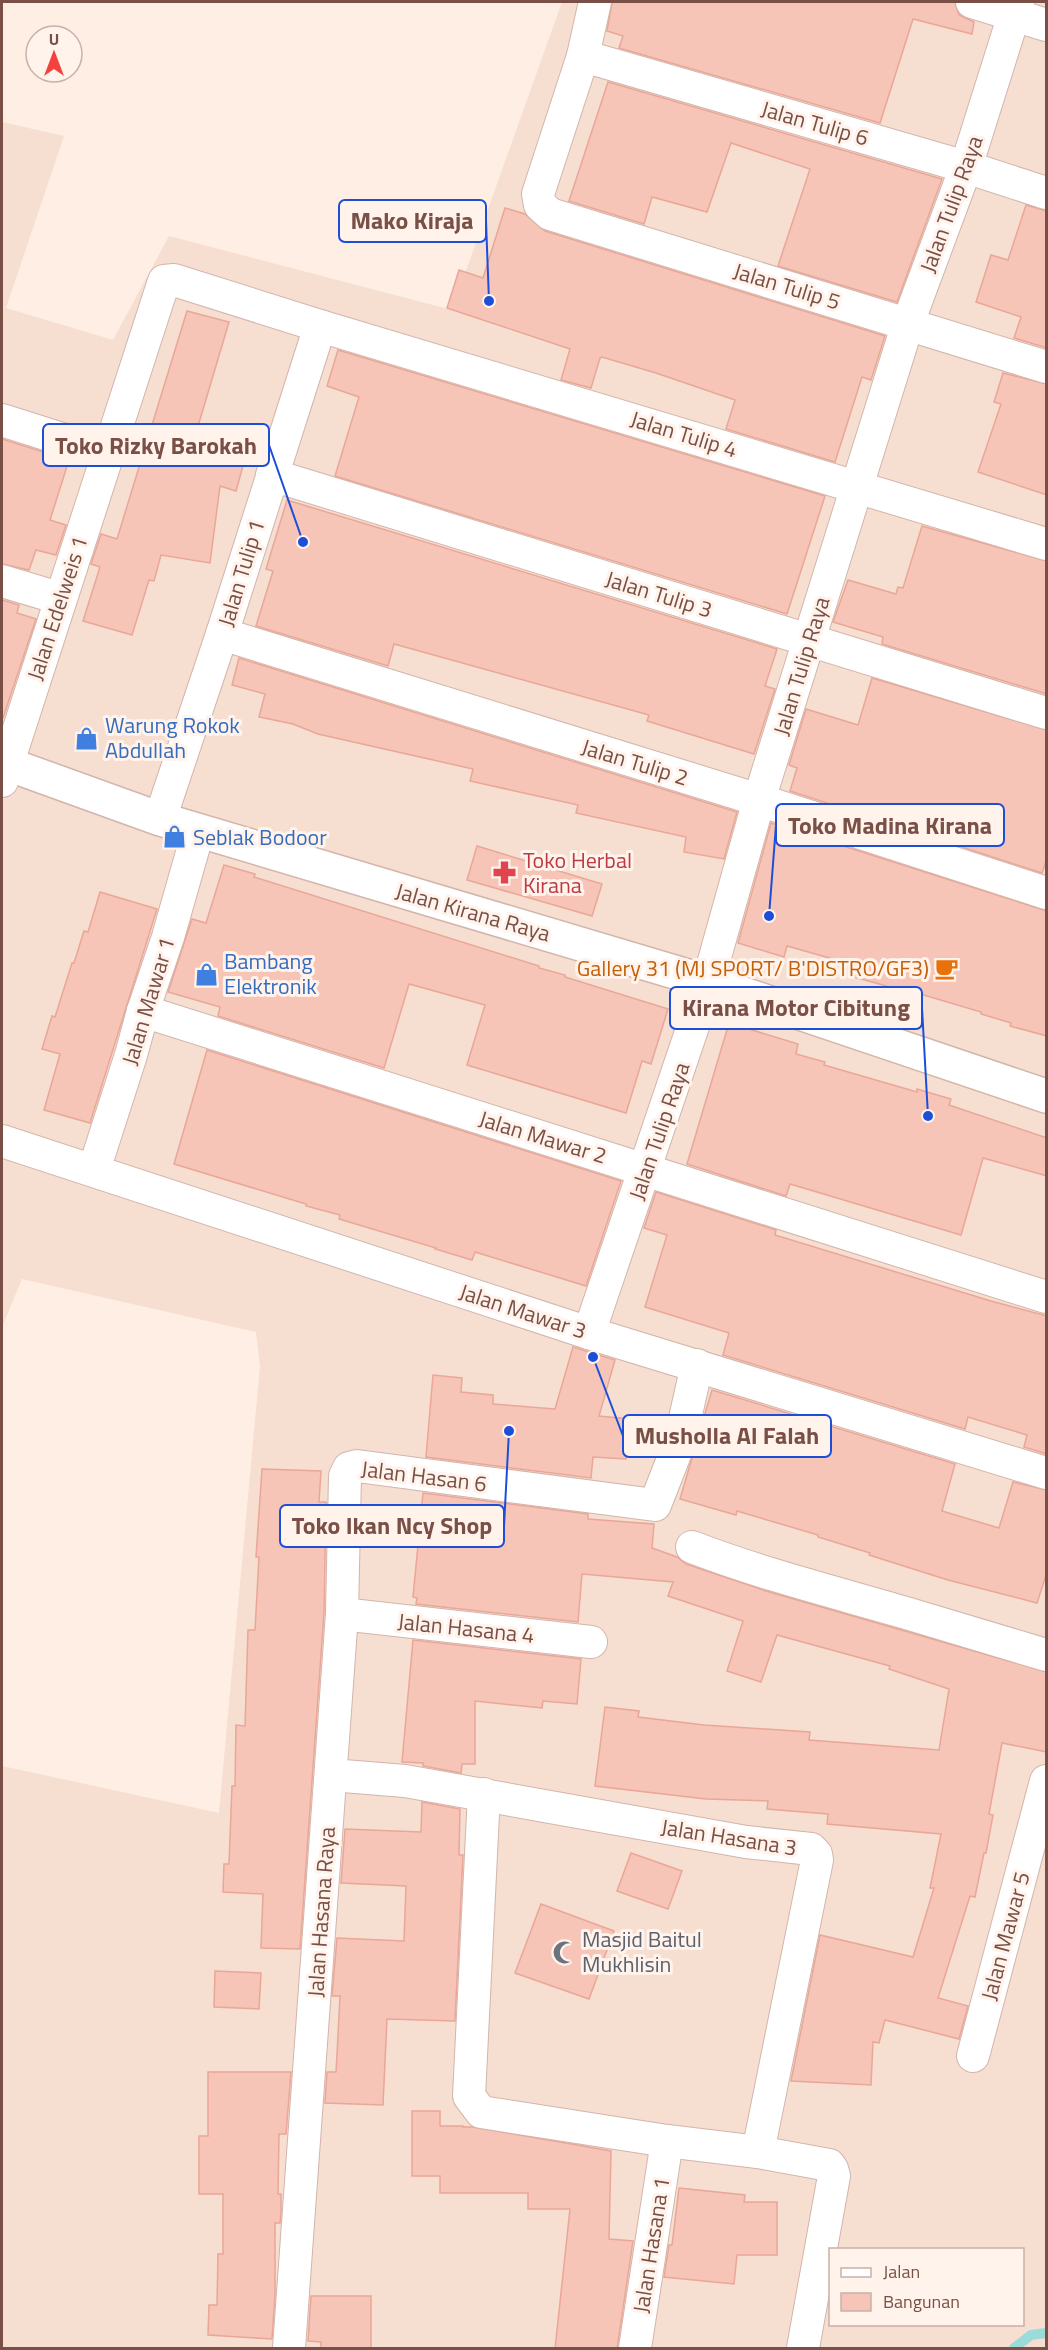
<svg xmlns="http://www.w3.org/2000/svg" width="1048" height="2350" font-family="'Titillium Web',sans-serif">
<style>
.residential{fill:#f6ded1;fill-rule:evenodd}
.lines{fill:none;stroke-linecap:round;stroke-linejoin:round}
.stream{stroke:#9bdcda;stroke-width:10}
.building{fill:#f6c5b8;stroke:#eaa697;stroke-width:1.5}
.minor-casing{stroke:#d3b5ab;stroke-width:34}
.tertiary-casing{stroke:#d3b5ab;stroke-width:36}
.minor{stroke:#fff;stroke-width:32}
.tertiary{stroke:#fff;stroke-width:33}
.labels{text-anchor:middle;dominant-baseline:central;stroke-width:6;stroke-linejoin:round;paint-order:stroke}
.street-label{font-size:22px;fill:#794f46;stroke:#fff3eb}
.shop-label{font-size:22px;fill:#366cbe;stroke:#fff3eb;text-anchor:start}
.health-label{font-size:22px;fill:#be3a42;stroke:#fff3eb;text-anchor:start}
.food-label{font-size:22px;fill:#c56008;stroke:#fff3eb;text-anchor:end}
.worship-label{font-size:22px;fill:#5b616d;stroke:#fff3eb;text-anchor:start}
.leader{fill:none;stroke:#1d4ed8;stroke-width:2}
.callout-dot{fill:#1d4ed8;stroke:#fff3eb;stroke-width:2}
.callout{fill:#fff3eb;stroke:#1d4ed8;stroke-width:2}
.callout-label{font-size:24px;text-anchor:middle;font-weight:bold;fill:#794f46}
</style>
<rect width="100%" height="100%" fill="#feeee3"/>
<path class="residential" d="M562,2H1046V2348H2V1766L219,1813L260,1366L256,1332L22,1279L2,1327V122L64,136L6,308L113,340L169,236L452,310ZM830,2250H1022V2324H830Z"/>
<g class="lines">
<path class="stream" d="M1014,2348L1031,2335L1046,2333"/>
</g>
<g class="building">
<path d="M612,2H955L959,15L974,22L972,34L913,19L880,123L619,48L623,36L607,31Z"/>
<path d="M608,82L942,179L897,302L778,266L810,169L731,143L707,212L652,197L644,224L569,201Z"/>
<path d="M1026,205L1047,211V348L1014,338L1021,317L976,302L991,255L1008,260Z"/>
<path d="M505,208L525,214L545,231L885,336L871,380L862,377L835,462L726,429L735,400L656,373L602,357L600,358L591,388L561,380L570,349L447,308L459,270L483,278Z"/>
<path d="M187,311L229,322L196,433L248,448L236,491L220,486L210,563L161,555L154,581L149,580L132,635L83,621L100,567L91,564L101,534L117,539Z"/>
<path d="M338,350L825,496L787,614L335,476L359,397L327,386Z"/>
<path d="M1003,373L1047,384V495L978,472L1001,404L994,402Z"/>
<path d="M2,439L69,460L50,520L66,525L56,555L36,550L29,570L2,564Z"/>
<path d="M287,500L777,649L765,686L775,689L754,754L647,721L649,715L394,644L388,666L256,626L273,571L266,569Z"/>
<path d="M922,526L1047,561V694L882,644L883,637L833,622L848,580L896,594L898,587L903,588Z"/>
<path d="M2,600L19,605L17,613L36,619L3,718H2Z"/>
<path d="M239,658L737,812L724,859L684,852L686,837L576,813L578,805L470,781L473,769L318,734L293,724L259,717L265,694L232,685Z"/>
<path d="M872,678L1047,730V858L1042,873L790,791L797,768L789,765L806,709L858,725Z"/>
<path d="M771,823L1047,911V1036L1010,1026L1011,1023L981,1014V1012L897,987V989L854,977L858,966L787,946L784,957L738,943Z"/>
<path d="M477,846L602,884L592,916L467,880Z"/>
<path d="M224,865L255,874L254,877L539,966V968L565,975V977L668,1009L651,1064L642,1061L626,1113L467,1065L485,1005L409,984L384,1068L218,1016L220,1007L168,992L192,919L206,923Z"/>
<path d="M100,892L157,909L90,1123L44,1110L60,1054L42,1049L52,1016L55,1017L72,963H74L84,931L88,932Z"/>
<path d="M729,1023L798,1044L796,1054L825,1062L824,1065L917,1092V1089L951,1099L949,1105L1047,1138V1176L983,1158L961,1235L790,1184L786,1196L687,1164Z"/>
<path d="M207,1050L621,1181L586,1286L475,1252L472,1260L435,1249L436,1248L339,1219L340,1215L306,1206V1204L174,1164Z"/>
<path d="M656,1192L776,1230L775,1235L991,1301L1047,1316V1454L1024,1447L1027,1435L968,1417L965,1429L723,1355L729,1333L645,1307L667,1235L644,1228Z"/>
<path d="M573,1347L615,1360L599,1416L629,1419L626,1459L593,1457L591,1478L426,1457L433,1375L462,1378L461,1392L493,1395V1404L555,1409Z"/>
<path d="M712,1390L955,1464L942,1511L999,1528L1013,1482L1047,1490V1572L1037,1603L948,1580L869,1555L870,1553L818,1537V1535L737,1511L736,1515L680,1499Z"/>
<path d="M262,1469L321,1471L319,1502H326L324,1613L300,1949L261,1948L263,1894L223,1892L224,1864H229L232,1786H235L236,1725L245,1726L248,1630H255L259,1557H256Z"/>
<path d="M423,1493L588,1514V1519L654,1524L652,1548L677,1557L686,1564L766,1591L1047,1672V1752L1002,1743L989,1814L993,1815L986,1853H984L975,1897L970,1896L938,1998L968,2006L959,2039L885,2020L879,2043L873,2042L871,2085L791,2081L820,1935L913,1957L934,1888H930L941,1834L827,1824L828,1814L767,1809L768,1801L706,1799L595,1786L605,1707L639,1711L638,1717L704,1725L810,1732L809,1740L939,1750L949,1689L889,1669L890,1666L777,1635L761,1682L727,1671L743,1621L668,1596L673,1582L582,1574L578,1622L416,1604L417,1598L413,1597Z"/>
<path d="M413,1640L581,1659L577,1704L543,1701L542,1708L475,1701V1764H462L461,1773L423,1766V1763L402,1762Z"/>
<path d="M422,1802L460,1809L459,1855H463L455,2021L387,2019L383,2105L325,2103L327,2072H336L337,2055L340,1996H332L337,1938L404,1941L406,1886L341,1883L345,1829L421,1832Z"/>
<path d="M631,1853L682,1871L668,1909L617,1891Z"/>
<path d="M541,1904L614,1931L589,1999L515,1973Z"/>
<path d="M215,1971L261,1973L259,2009L214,2007Z"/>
<path d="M208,2072H291L286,2134H279L278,2194H281V2214L280,2223H275V2296L272,2339L208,2335L209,2305H217L218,2254H223V2194H199V2136H208Z"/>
<path d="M412,2111H440V2126H463V2127H474L611,2151L609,2239L633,2241L617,2349H555L570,2209H528V2193H440V2176H412Z"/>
<path d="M679,2188L745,2195L744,2202H777V2255H737L734,2284L664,2277L669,2245H672Z"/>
<path d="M311,2296H371V2349H321V2342L308,2341Z"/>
</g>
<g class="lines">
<defs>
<g id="minor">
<path d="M595,2L583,56L538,194L540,205L550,214L1046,367"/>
<path d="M972,2L1046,25"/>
<path d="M583,56L966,167L1046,193"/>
<path d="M2,420L109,454"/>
<path d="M272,475L1046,713"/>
<path d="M2,581L59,598"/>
<path d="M222,634L759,800L1046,893"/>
<path d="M2,781L164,281L174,280L320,326L1046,544"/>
<path d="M160,819L222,634L320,326"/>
<path d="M143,1011L1046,1297"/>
<path d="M2,1141L589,1333L1046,1473"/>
<path d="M94,1170L131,1055L143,1011L168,937L198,832"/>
<path d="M589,1333L708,982L759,800L908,323L966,167L1018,2"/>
<path d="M692,1547C762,1574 834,1592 906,1613C953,1627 1000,1641 1046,1655"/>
<path d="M342,1614L591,1642"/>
<path d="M331,1775L405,1781L746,1842L811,1849L816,1854L817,1860L758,2152"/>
<path d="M484,1794L469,2096L481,2112L667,2141L758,2152L829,2165L832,2169L834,2176L803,2348"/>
<path d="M973,2056L1046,1781"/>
<path d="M289,2348L342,1614L345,1476L349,1468L357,1466L655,1505L680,1441L697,1365"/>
<path d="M635,2348L667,2141"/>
</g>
<path id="tertiary" d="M2,762L160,819L708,982L1046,1096"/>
</defs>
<use href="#minor" class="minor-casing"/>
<use href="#tertiary" class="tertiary-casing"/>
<use href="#minor" class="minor"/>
<use href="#tertiary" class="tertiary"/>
</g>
<defs>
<symbol id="shop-bare" viewBox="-9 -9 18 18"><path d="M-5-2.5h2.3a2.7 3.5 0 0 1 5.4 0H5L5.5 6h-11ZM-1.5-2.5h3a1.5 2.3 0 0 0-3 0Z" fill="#3f7fe0" stroke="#fff3eb" stroke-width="2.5" paint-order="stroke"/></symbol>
<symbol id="pharmacy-bare" viewBox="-9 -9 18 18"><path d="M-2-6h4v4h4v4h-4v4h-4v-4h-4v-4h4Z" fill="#e0444e" stroke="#fff3eb" stroke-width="2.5" paint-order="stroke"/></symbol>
<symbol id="cafe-bare" viewBox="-9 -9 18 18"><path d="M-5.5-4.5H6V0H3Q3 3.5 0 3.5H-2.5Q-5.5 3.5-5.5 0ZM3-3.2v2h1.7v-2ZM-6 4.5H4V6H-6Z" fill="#e8710a" stroke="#fff3eb" stroke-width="2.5" paint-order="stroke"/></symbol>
<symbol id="mosque-bare" viewBox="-9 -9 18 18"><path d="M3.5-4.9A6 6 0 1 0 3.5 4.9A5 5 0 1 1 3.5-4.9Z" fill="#6b7280" stroke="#fff3eb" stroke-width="2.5" paint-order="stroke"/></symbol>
</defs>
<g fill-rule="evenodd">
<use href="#shop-bare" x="70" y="722" width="33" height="33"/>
<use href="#shop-bare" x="158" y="820" width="33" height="33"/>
<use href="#pharmacy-bare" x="488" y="856" width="33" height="33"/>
<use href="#cafe-bare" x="930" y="952" width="33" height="33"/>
<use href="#shop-bare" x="190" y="958" width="33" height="33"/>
<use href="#mosque-bare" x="548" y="1936" width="33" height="33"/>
</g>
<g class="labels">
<g class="street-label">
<text transform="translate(815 123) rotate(16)">Jalan Tulip 6</text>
<text transform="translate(951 204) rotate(-70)">Jalan Tulip Raya</text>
<text transform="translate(787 286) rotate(17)">Jalan Tulip 5</text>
<text transform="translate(684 434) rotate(17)">Jalan Tulip 4</text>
<text transform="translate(241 573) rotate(-73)">Jalan Tulip 1</text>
<text transform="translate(659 594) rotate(17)">Jalan Tulip 3</text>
<text transform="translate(57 608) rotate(-72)">Jalan Edelweis 1</text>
<text transform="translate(801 666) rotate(-73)">Jalan Tulip Raya</text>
<text transform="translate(635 762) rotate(17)">Jalan Tulip 2</text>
<text transform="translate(473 912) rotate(16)">Jalan Kirana Raya</text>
<text transform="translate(148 1001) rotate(-73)">Jalan Mawar 1</text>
<text transform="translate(659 1131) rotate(-71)">Jalan Tulip Raya</text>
<text transform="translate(543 1137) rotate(17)">Jalan Mawar 2</text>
<text transform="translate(523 1311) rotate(18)">Jalan Mawar 3</text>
<text transform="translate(424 1476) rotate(7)">Jalan Hasan 6</text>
<text transform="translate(466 1628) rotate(6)">Jalan Hasana 4</text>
<text transform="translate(729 1837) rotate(9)">Jalan Hasana 3</text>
<text transform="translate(321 1912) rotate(-86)">Jalan Hasana Raya</text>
<text transform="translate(1005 1936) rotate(-75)">Jalan Mawar 5</text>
<text transform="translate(651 2245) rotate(-81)">Jalan Hasana 1</text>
</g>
<g class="shop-label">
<text x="105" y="725">Warung Rokok<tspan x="105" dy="25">Abdullah</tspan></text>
<text x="193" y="837">Seblak Bodoor</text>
<text x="224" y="961">Bambang<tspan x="224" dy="25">Elektronik</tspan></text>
</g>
<g class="health-label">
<text x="523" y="860">Toko Herbal<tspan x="523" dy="25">Kirana</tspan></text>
</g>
<g class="food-label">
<text x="929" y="968">Gallery 31 (MJ SPORT/ B'DISTRO/GF3)</text>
</g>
<g class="worship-label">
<text x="582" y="1939">Masjid Baitul<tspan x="582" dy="25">Mukhlisin</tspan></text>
</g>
</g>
<path class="leader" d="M489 301L486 221M303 542L269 445M769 916L776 825M928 1116L922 1008M593 1357L623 1436M509 1431L504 1526"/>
<g class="callout-dot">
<circle cx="489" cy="301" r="6"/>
<circle cx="303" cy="542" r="6"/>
<circle cx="769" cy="916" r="6"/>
<circle cx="928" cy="1116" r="6"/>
<circle cx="593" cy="1357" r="6"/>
<circle cx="509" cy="1431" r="6"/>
</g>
<g class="callout">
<rect x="339" y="200" width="147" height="42" rx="6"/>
<rect x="43" y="424" width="226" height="42" rx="6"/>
<rect x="776" y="804" width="228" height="42" rx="6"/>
<rect x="670" y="987" width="252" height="42" rx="6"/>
<rect x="623" y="1415" width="208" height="42" rx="6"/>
<rect x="280" y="1505" width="224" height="42" rx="6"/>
</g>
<g class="callout-label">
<text x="412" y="229">Mako Kiraja</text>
<text x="156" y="454">Toko Rizky Barokah</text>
<text x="890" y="834">Toko Madina Kirana</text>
<text x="796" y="1016">Kirana Motor Cibitung</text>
<text x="727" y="1444">Musholla Al Falah</text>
<text x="392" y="1534">Toko Ikan Ncy Shop</text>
</g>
<rect width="1048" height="2350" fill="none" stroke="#794f46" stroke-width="6"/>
<rect x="829" y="2248" width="195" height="78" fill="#fff3eb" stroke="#c9b1a9" stroke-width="1.5"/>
<rect x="841" y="2268" width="30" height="9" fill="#ffffff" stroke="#c9b1a9" stroke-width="1.5"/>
<text x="883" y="2278" font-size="18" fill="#794f46">Jalan</text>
<rect x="841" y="2293" width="30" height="18" fill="#f6c5b8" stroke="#c9b1a9" stroke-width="1.5"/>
<text x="883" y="2308" font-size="18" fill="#794f46">Bangunan</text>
<g transform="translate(54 54)"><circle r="28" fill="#fff3eb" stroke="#c9b1a9" stroke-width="1.5"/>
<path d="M0-4.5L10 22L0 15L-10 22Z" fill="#f3423d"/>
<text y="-9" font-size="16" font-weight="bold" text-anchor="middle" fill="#794f46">U</text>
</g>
</svg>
